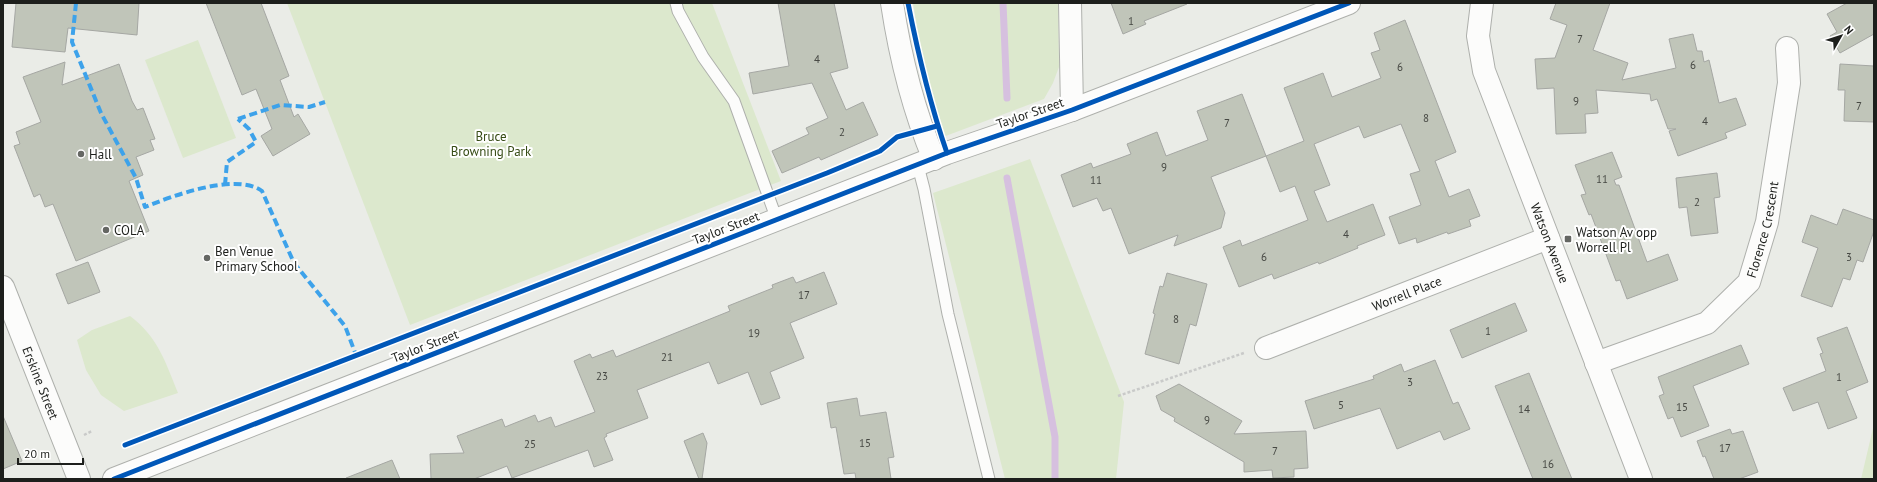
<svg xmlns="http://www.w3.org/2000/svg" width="1877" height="482" font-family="'PT Sans',sans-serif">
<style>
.green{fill:#dce8cd}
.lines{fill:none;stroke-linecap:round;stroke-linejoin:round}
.stream{stroke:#d6c0df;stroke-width:7}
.building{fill:#c0c5b9;stroke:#a5a7a3}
.lane-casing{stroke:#aeb0ac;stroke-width:13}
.street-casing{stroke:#aeb0ac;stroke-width:24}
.secondary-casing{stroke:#aeb0ac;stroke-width:24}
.path{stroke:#c9cac9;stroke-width:2.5;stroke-dasharray:3 2;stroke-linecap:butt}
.lane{stroke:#fcfcfb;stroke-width:11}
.street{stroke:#fcfcfb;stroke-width:22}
.secondary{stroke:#fcfcfb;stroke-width:22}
.quiet{stroke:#3da2ea;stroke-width:4;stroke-dasharray:8 4;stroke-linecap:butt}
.cycleway-casing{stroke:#fff;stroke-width:8}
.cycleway{stroke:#0057b8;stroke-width:5}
.poi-dot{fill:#656763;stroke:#fff;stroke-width:1.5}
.labels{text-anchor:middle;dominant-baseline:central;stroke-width:4;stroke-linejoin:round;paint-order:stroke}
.number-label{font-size:11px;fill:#464843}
.street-label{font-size:13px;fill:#1d1f1c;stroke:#fff}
.park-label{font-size:13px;fill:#374c16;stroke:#fff}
.poi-label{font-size:13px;fill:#1d1f1c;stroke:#fff;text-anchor:start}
</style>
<rect width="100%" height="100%" fill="#eaece7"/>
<g class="green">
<path d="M287,3H712L781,181L410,325Z"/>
<path d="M913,3H1058L1059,67L1053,83L1044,99L943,137L920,45Z"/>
<path d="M198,40L236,138L183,158L145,60Z"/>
<path d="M1030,159L1124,402L1116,479H1005L933,193Z"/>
<path d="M130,316C158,337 165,361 178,393L124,411L101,395L86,370L77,340L92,330Z"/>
<path d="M1874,424V479H1861Z"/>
</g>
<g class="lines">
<g class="stream">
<path d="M1003,3L1007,98"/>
<path d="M1007,178L1055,437V479"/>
</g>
</g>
<g class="building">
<path d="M16,3H139L137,35L68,28L65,52L12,47Z"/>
<path d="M206,3H261L289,76L280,80L294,117L298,114L310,134L273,156L261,136L272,129L256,89L242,95Z"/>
<path d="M778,3H834L848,68L830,73L846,110L863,102L878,135L821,160L819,157L782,173L772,151L809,134L806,128L828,118L812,83L753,94L749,73L789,66Z"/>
<path d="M1111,3H1187V4L1144,21L1146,24L1123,34Z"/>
<path d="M1556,3H1610L1593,50L1628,63L1622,80L1676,68L1669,39L1693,34L1697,51H1702L1704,62L1709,60L1719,103L1736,98L1746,125L1725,133L1727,138L1678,156L1669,131L1676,129H1668L1657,99L1651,101L1650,94L1596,90L1598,113L1585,114L1586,133L1556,134L1554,88L1537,89L1535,59L1555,58L1567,25L1550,19Z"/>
<path d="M1847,3H1874V34L1840,53L1830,36L1837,32L1827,14Z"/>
<path d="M1405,20L1456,152L1435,161L1449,197L1469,189L1480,216L1469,220L1471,226L1448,234L1447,232L1417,243L1416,238L1399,244L1389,217L1421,205L1410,174L1420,171L1401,124L1364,138L1359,126L1314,144L1330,185L1314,191L1327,222L1373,204L1385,235L1357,246L1358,248L1319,264L1318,262L1274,279L1272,274L1239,287L1223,247L1240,240L1242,246L1308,220L1295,186L1280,192L1266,156L1304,141L1284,88L1323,73L1332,97L1381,78L1371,53L1380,50L1374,33Z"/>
<path d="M65,62L62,85L119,64L132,101L137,110L143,108L155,139L150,140L154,150L136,157L143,175L129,181L149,231L76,261L53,204L45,207L40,194L34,197L14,146L20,144L16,132L41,122L23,77Z"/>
<path d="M1840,64L1874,66V122L1844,121L1845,90H1838Z"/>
<path d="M1242,94L1266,156L1211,177L1225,213L1221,228L1174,246L1178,235L1129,254L1111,208L1103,211L1097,198L1073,207L1061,175L1091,163L1093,168L1131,154L1127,144L1157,132L1166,156L1208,140L1197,111Z"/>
<path d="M1612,152L1622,177L1614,180L1616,185H1619L1647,262L1668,254L1678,280L1627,299L1620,280L1616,281L1591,214L1589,215L1581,195L1586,194L1575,165Z"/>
<path d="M1717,173L1720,197L1714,198L1718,233L1691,236L1687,207L1679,208L1676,178Z"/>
<path d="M1843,209L1874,220V231L1863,262L1857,260L1850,280L1843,278L1832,307L1801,296L1818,248L1802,242L1811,215L1837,225Z"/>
<path d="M88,262L100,292L68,304L56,274Z"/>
<path d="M824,272L837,304L790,323L804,358L770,372L780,398L761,405L748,372L718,384L709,362L637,390L648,418L606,434L607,436L604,438L613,460L594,467L588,450L512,478L507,466L474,479H431L430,454L464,453L457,436L502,419L505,427L535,415L538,422L551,417L555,427L595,412L574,361L590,354L592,358L613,350L616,357L730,311L728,306L773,288L772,285L793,277L796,283Z"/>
<path d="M1167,273L1207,284L1196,326L1190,324L1179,364L1145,354L1155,314L1153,313L1160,286L1163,287Z"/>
<path d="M1515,303L1527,331L1462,358L1450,330Z"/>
<path d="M1847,327L1868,382L1846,391L1857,418L1828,429L1818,402L1793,411L1783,388L1826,371L1820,354L1823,353L1817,338Z"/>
<path d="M1741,345L1749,364L1693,386L1709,426L1681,437L1673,417L1668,419L1659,396L1664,394L1658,377Z"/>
<path d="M1435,360L1453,404L1458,402L1470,429L1444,440L1440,431L1397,449L1380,408L1314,429L1305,401L1374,379L1373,376L1401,364L1404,372Z"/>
<path d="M1529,373L1558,445L1572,479H1533L1495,386Z"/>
<path d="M1179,384L1242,421L1234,434L1306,431L1308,468L1294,469V477L1273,478L1272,470L1244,472V462L1174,421L1175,418L1161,410L1156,396Z"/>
<path d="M857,398L860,416L886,412L894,457L888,458L891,479H856L855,473L844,474L836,427L831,428L827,403Z"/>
<path d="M3,416L22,461L3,469Z"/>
<path d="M1730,429L1732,434L1743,431L1758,472L1739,479H1714L1705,456L1703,457L1697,441Z"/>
<path d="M703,433L707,443L702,479H699L684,441Z"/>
<path d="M392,460L400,479H346V478Z"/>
</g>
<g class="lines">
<defs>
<g id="lane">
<path d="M676,3L678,11L703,57L734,101L777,220"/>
<path d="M918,166L924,189L948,314L989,479"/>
</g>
<g id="street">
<path d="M892,3C900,56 913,109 934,159"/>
<path d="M1070,3L1072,110"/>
<path id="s1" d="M1482,3L1478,36L1484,71L1641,479"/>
<path id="s2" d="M1266,348L1548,238"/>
<path id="s3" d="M1596,363L1707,323L1749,282L1767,222L1789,83L1787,48"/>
<path d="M114,479L947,153L1072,110L1349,3"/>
</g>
<g id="secondary">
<path id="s4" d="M3,287L79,479"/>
</g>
</defs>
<use href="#lane" class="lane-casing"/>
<use href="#street" class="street-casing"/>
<use href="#secondary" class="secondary-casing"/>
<g class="path">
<path d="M1118,396L1244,353"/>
<path d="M84,435L92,431"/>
</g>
<use href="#lane" class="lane"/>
<use href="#street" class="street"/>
<use href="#secondary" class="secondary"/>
<g class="quiet">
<path d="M76,3L72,42L101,113L136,178L145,207C172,196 236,172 262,191L294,263L345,326L356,355"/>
<path d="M238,119L280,105L309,107L325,102"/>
<path d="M225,185L227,162L256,142L249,129L238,119"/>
</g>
<defs>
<g id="cycleway">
<path d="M908,3C918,54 930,104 947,153"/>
<path d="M125,445L827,173L880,151L897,137L937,126"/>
<path d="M114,479L947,153L1072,110L1349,3"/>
</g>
</defs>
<use href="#cycleway" class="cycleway-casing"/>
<use href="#cycleway" class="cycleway"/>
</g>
<g class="poi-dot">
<circle cx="81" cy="154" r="4"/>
<circle cx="106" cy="230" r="4"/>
<rect x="1564" y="235" width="8" height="8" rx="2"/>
<circle cx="207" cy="258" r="4"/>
</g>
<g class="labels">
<g class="number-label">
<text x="1131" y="21">1</text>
<text x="1580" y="39">7</text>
<text x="817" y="59">4</text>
<text x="1693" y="65">6</text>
<text x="1400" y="67">6</text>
<text x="1576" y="101">9</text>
<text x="1859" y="106">7</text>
<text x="1426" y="118">8</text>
<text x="1705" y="121">4</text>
<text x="1227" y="123">7</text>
<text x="842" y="132">2</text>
<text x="1164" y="167">9</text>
<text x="1602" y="179">11</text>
<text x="1096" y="180">11</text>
<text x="1697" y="202">2</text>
<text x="1346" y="234">4</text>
<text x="1264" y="257">6</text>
<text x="1849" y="257">3</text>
<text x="804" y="295">17</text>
<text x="1176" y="319">8</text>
<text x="1488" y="331">1</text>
<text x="754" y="333">19</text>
<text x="667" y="357">21</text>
<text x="602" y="376">23</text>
<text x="1839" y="377">1</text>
<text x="1410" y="382">3</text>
<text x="1341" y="405">5</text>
<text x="1682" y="407">15</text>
<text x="1524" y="409">14</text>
<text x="1207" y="420">9</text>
<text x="865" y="443">15</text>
<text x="530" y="444">25</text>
<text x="1725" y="448">17</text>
<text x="1275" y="451">7</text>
<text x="1548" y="464">16</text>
</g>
<g class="street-label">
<text transform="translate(1030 113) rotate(-19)">Taylor Street</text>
<text transform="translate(726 228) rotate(-21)">Taylor Street</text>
<text stroke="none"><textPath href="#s3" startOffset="231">Florence Crescent</textPath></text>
<text stroke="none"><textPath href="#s1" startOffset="253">Watson Avenue</textPath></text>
<text stroke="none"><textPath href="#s2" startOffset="151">Worrell Place</textPath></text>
<text transform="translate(425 346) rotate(-21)">Taylor Street</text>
<text stroke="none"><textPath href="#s4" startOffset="103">Erskine Street</textPath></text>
</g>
<g class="park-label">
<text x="491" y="136">Bruce<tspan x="491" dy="15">Browning Park</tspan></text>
</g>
<g class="poi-label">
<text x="89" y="154">Hall</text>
<text x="114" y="230">COLA</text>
<text x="1576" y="232">Watson Av opp<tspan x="1576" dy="15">Worrell Pl</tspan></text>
<text x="215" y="251">Ben Venue<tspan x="215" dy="15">Primary School</tspan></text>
</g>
</g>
<rect width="1877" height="482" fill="none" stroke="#1d1f1c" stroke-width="8"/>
<g transform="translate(1841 36) rotate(51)" stroke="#ffffff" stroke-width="3" paint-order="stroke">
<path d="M0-3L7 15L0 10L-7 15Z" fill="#1d1f1c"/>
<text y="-6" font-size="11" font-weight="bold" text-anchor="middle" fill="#1d1f1c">N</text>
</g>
<path d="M18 458v6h65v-6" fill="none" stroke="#1d1f1c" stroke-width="2"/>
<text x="24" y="458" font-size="12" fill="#1d1f1c" stroke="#ffffff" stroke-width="3" paint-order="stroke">20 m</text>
</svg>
